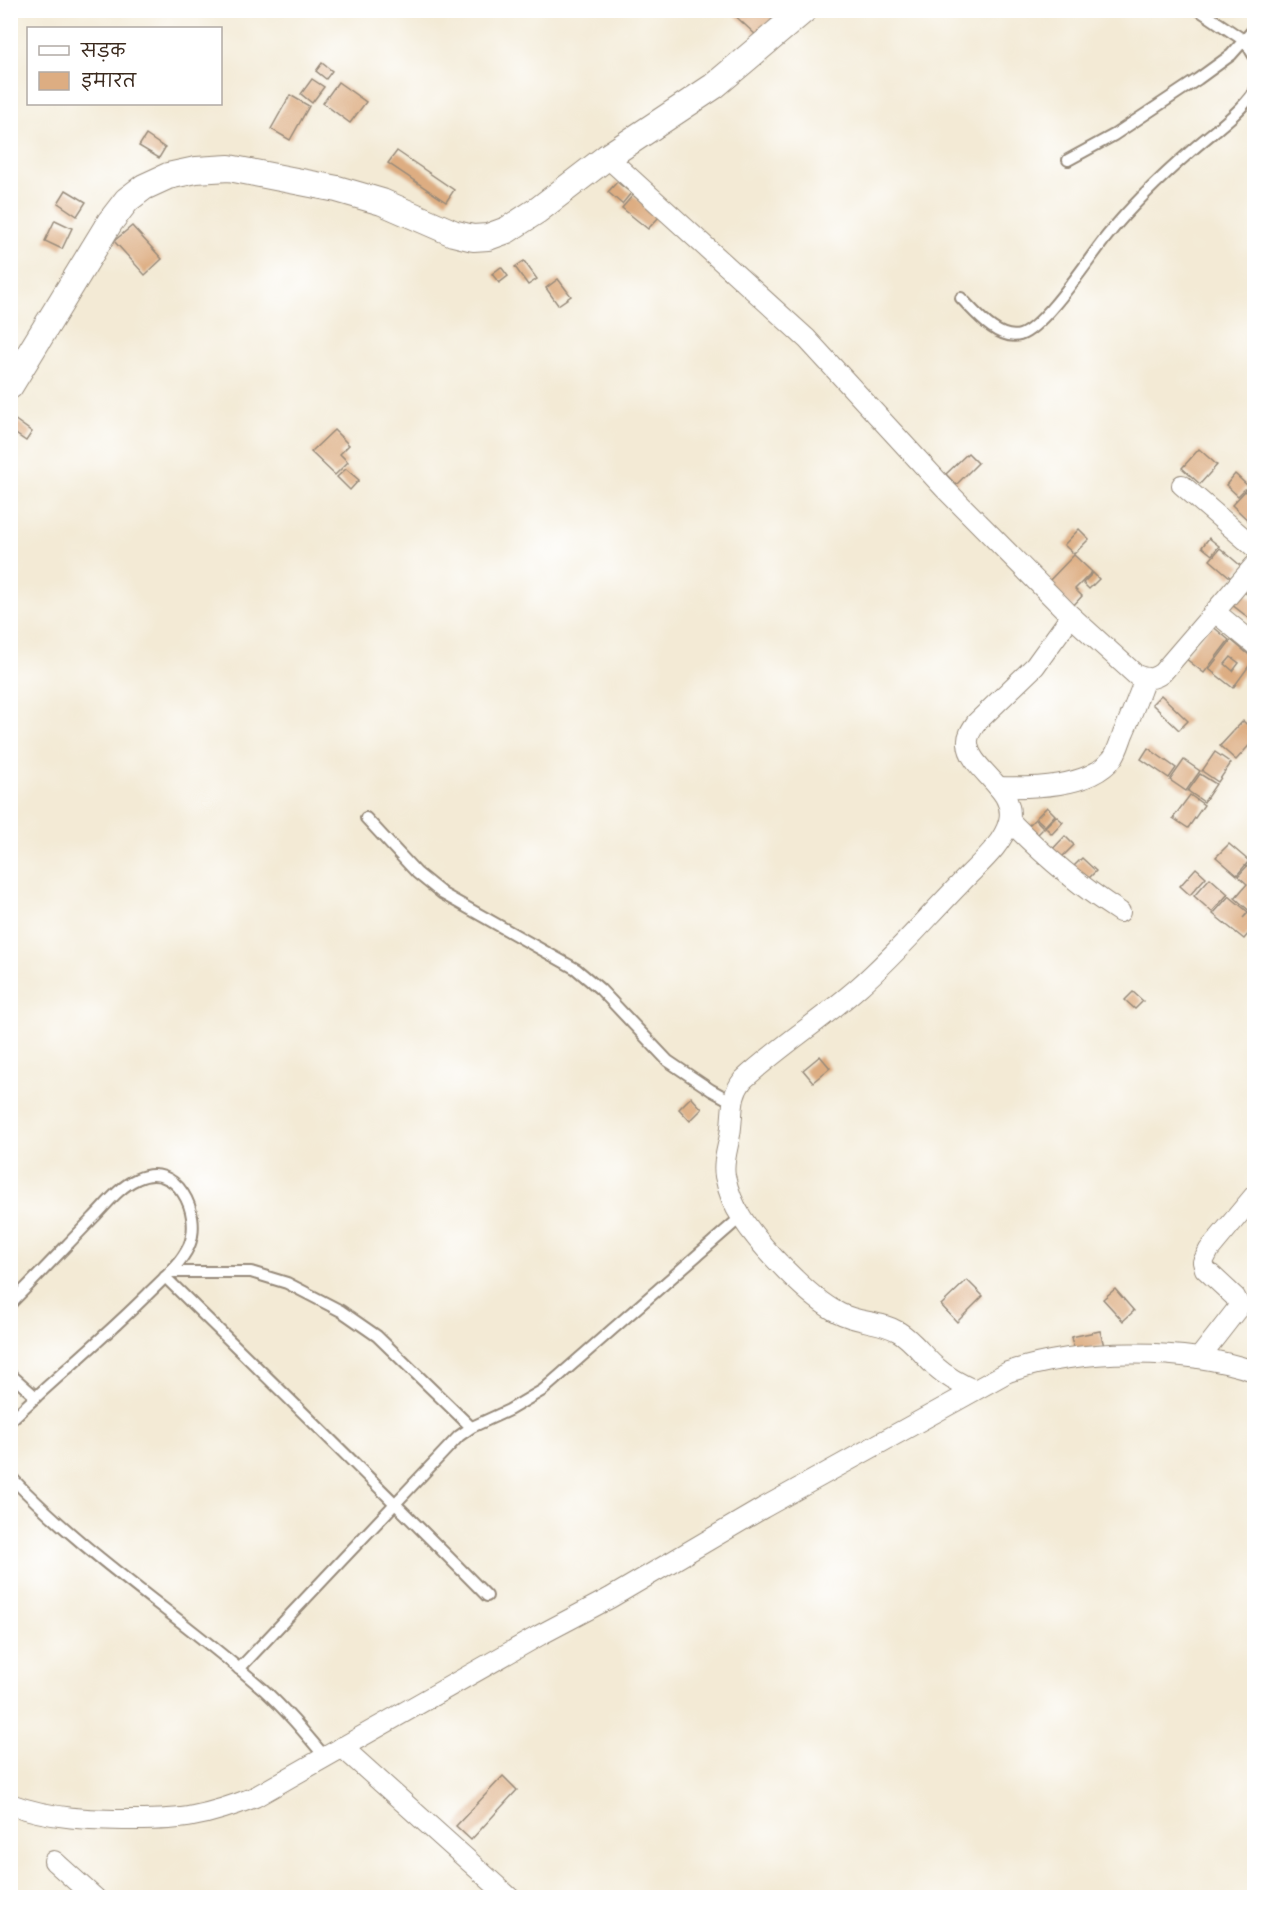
<svg xmlns="http://www.w3.org/2000/svg" width="1265" height="1908" font-family="'Playpen Sans','Playpen Sans Deva',sans-serif">
<style>
.building{fill:#ddad82;fill-rule:evenodd}
.lines{fill:none;stroke-linecap:round;stroke-linejoin:round}
.service-casing{stroke:#978a7a;stroke-width:14}
.minor-casing{stroke:#978a7a;stroke-width:22}
.tertiary-casing{stroke:#978a7a;stroke-width:28}
.service{stroke:#fff;stroke-width:10}
.minor{stroke:#fff;stroke-width:20}
.tertiary{stroke:#fff;stroke-width:26}
</style>
<rect width="100%" height="100%" fill="#fff"/>
<filter id="ink" filterUnits="userSpaceOnUse"><feTurbulence type="fractalNoise" baseFrequency=".0167" numOctaves="2"/><feDisplacementMap in="SourceGraphic" scale="12" xChannelSelector="R" yChannelSelector="G"/><feConvolveMatrix kernelMatrix="1 2 1 2 8 2 1 2 1" color-interpolation-filters="sRGB"/></filter>
<filter id="wash" filterUnits="userSpaceOnUse"><feTurbulence type="fractalNoise" baseFrequency=".008" numOctaves="4" result="noise"/><feDisplacementMap in="SourceGraphic" scale="24" xChannelSelector="R" yChannelSelector="G"/><feGaussianBlur stdDeviation="1.35" result="paint"/><feColorMatrix in="noise" values="0 0 0 0 0 0 0 0 0 0 0 0 0 0 0 0 0 1.4 0 .05"/><feComposite in="paint" operator="in"/></filter>
<g filter="url(#wash)">
<rect width="100%" height="100%" fill="#f3ead5"/>
<g id="blocks">
<g class="building">
<path d="M729,10H780L757,36Z"/>
<path d="M322,63L332,71L326,79L316,71Z"/>
<path d="M312,79L324,87L312,103L301,94Z"/>
<path d="M338,82L366,102L350,123L323,103Z"/>
<path d="M290,95L309,106L290,140L271,129Z"/>
<path d="M146,135L165,148L159,158L139,146Z"/>
<path d="M397,151L454,190L446,202L388,163Z"/>
<path d="M617,182L631,193L622,204L608,192Z"/>
<path d="M66,190L86,202L77,216L58,203Z"/>
<path d="M633,195L659,217L648,229L622,208Z"/>
<path d="M55,220L72,228L62,249L45,241Z"/>
<path d="M132,226L162,259L145,275L114,241Z"/>
<path d="M524,261L537,279L528,285L515,267Z"/>
<path d="M501,267L508,276L499,283L492,274Z"/>
<path d="M558,279L571,296L558,305L546,288Z"/>
<path d="M14,419L32,432L26,441L10,430V424Z"/>
<path d="M334,430L349,445L340,454L348,462L335,475L311,452Z"/>
<path d="M1199,449L1217,465L1200,484L1182,468Z"/>
<path d="M968,453L978,463L956,485L946,474Z"/>
<path d="M346,469L359,480L350,490L337,477Z"/>
<path d="M1235,474L1248,486L1238,496L1226,485Z"/>
<path d="M1245,491L1254,500V526L1232,505Z"/>
<path d="M1079,529L1089,539L1074,554L1064,545Z"/>
<path d="M1209,538L1219,546L1212,555L1202,547Z"/>
<path d="M1220,548L1241,566L1231,578L1210,560Z"/>
<path d="M1074,555L1092,572L1075,589L1082,596L1072,607L1047,583Z"/>
<path d="M1093,573L1099,579L1089,589L1083,583Z"/>
<path d="M1242,590L1254,600V622L1231,604Z"/>
<path d="M1211,625L1229,640L1204,673L1185,658Z"/>
<path d="M1231,640L1254,659L1233,688L1209,669ZM1231,657L1239,663L1233,671L1225,664Z"/>
<path d="M1161,695L1188,721L1179,730L1152,704Z"/>
<path d="M1243,721L1254,731V740L1236,760L1220,746Z"/>
<path d="M1148,748L1176,768L1169,778L1141,759Z"/>
<path d="M1215,752L1231,763L1218,782L1202,771Z"/>
<path d="M1184,760L1200,771L1186,791L1170,780Z"/>
<path d="M1200,774L1216,784L1204,802L1188,791Z"/>
<path d="M1190,795L1204,805L1188,828L1173,818Z"/>
<path d="M1047,807L1055,815L1045,826L1036,818Z"/>
<path d="M1056,816L1063,822L1052,834L1045,827Z"/>
<path d="M1035,819L1044,828L1037,835L1028,826Z"/>
<path d="M1065,836L1074,845L1057,862L1048,854Z"/>
<path d="M1229,844L1249,861L1237,875L1216,857Z"/>
<path d="M1082,858L1096,871L1083,884L1069,871Z"/>
<path d="M1251,862L1254,865V915L1235,898L1247,884L1238,876Z"/>
<path d="M1196,868L1206,877L1190,895L1180,886Z"/>
<path d="M1210,878L1228,894L1212,912L1194,896Z"/>
<path d="M1229,896L1248,912L1243,918L1248,913L1254,919V927L1244,939L1213,914Z"/>
<path d="M1133,992L1143,1001L1135,1009L1125,1000Z"/>
<path d="M820,1056L830,1068L813,1082L803,1070Z"/>
<path d="M691,1097L702,1109L690,1121L679,1109Z"/>
<path d="M967,1280L983,1296L957,1322L941,1305Z"/>
<path d="M1115,1289L1134,1311L1123,1321L1103,1299Z"/>
<path d="M1100,1331L1104,1346L1075,1353L1071,1337Z"/>
<path d="M503,1776L517,1790L471,1840L456,1826Z"/>
</g>
</g>
</g>
<g filter="url(#ink)">
<use href="#blocks" fill-opacity="0" stroke="#978a7a" stroke-width="1.5"/>
<g class="lines">
<defs>
<g id="service">
<path d="M1199,10L1245,41L1254,56"/>
<path d="M1068,160L1114,135L1198,79L1231,55L1254,29"/>
<path d="M961,298C975,312 998,341 1020,335C1044,328 1090,257 1107,236C1132,205 1161,177 1191,151C1211,133 1238,115 1254,92"/>
<path d="M366,818L417,873L443,894L576,969L600,989L668,1061L711,1090L733,1102"/>
<path d="M171,1272H251L287,1283L341,1311L377,1336L471,1427"/>
<path d="M165,1277C273,1383 381,1488 487,1596"/>
<path d="M10,1304C38,1276 65,1247 93,1218C106,1205 119,1187 137,1179C176,1160 203,1213 189,1246C180,1265 163,1279 148,1294C104,1338 55,1378 10,1421"/>
<path d="M10,1374L36,1397"/>
<path d="M10,1476C86,1556 180,1616 263,1689C286,1710 305,1733 325,1757"/>
<path d="M239,1669L459,1436L472,1427L509,1410L543,1390L741,1217"/>
</g>
<g id="minor">
<path d="M607,157L807,339L945,489L1071,616L1136,675C1147,679 1153,680 1162,673L1254,566"/>
<path d="M1182,485L1254,547"/>
<path d="M1215,612L1254,644"/>
<path d="M998,787C1031,788 1089,788 1112,759C1117,753 1120,742 1123,734C1131,716 1138,697 1145,679"/>
<path d="M1010,821C1044,856 1078,885 1120,912"/>
<path d="M1199,1358L1238,1308V1303L1235,1297L1205,1269L1203,1262L1209,1250L1254,1196"/>
<path d="M974,1390C960,1384 947,1377 936,1367C923,1356 914,1341 899,1332C881,1321 858,1323 839,1313C810,1299 759,1245 742,1218C734,1206 728,1191 725,1176C722,1160 730,1143 731,1127C733,1109 731,1095 743,1080C780,1046 823,1019 860,986C895,955 926,919 959,885C975,867 1003,846 1009,821C1017,788 969,770 968,743C967,736 972,729 976,723L1035,666L1071,616"/>
<path d="M342,1747L510,1898"/>
<path d="M10,1804C51,1819 91,1820 133,1820C153,1820 174,1820 193,1816C215,1812 235,1805 255,1797L540,1635L610,1598L763,1508L1008,1372C1081,1348 1182,1347 1254,1371"/>
<path d="M54,1861L95,1898"/>
</g>
<path id="tertiary" d="M10,386L110,222L127,200L144,187L168,176L196,170L229,168L337,189L382,202L453,233L473,238L488,237L507,230L538,210L607,157L714,86L804,10"/>
</defs>
<use href="#service" class="service-casing"/>
<use href="#minor" class="minor-casing"/>
<use href="#tertiary" class="tertiary-casing"/>
<use href="#service" class="service"/>
<use href="#minor" class="minor"/>
<use href="#tertiary" class="tertiary"/>
</g>
</g>
<rect width="1265" height="1908" fill="none" stroke="#fff" stroke-width="36"/>
<rect x="27" y="27" width="195" height="78" fill="#ffffff" stroke="#b1aaa5" stroke-width="1.5"/>
<rect x="39" y="46" width="30" height="9" fill="#ffffff" stroke="#b1aaa5" stroke-width="1.5"/>
<text x="81" y="57" font-size="18" fill="#3b2a1e">सड़क</text>
<rect x="39" y="72" width="30" height="18" fill="#ddad82" stroke="#b1aaa5" stroke-width="1.5"/>
<text x="81" y="87" font-size="18" fill="#3b2a1e">इमारत</text>
</svg>
